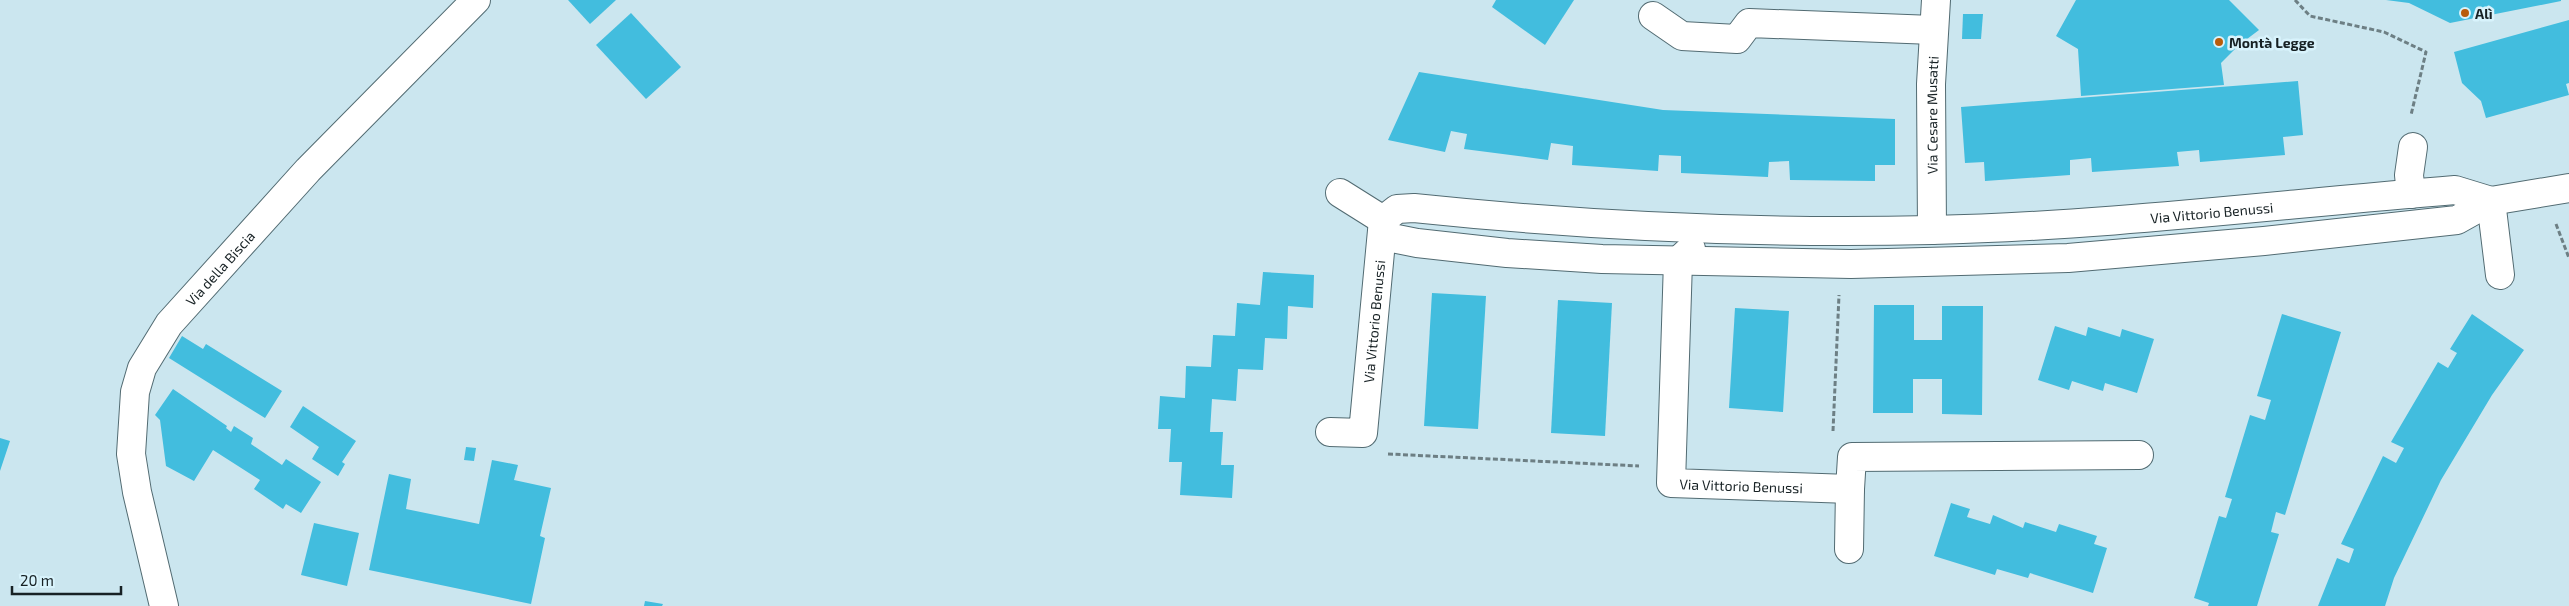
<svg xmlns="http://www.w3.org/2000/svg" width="2569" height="606" font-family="'Exo 2',sans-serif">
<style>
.building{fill:#42bdde}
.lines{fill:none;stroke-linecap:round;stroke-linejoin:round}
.minor-casing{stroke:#526b72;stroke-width:30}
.path{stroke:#6d7f84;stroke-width:3;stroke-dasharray:5 2.5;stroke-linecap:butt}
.minor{stroke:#fff;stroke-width:28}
.poi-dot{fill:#b95c0b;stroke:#d8f3fc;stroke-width:2}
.labels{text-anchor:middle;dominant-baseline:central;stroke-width:5;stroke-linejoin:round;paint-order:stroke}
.poi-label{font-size:14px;font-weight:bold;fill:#172124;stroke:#d8f3fc;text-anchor:start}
.street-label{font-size:14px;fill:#172124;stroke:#d8f3fc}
</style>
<rect width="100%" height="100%" fill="#cbe6ef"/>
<g class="building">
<path d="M568,0H616L590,24Z"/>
<path d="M1496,0H1574L1545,45L1492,7Z"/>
<path d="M2076,0H2229L2259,30L2239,45L2221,63L2224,85L2081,96L2078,49L2056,36Z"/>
<path d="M2386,0H2561V1L2450,23L2409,3Z"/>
<path d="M631,13L681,67L646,99L596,45Z"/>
<path d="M1963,14H1983L1981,39H1962Z"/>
<path d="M2569,20V83L2566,84L2569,95L2486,118L2481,101L2462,83L2454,52Z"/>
<path d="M1419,72L1663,110L1895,119V165H1875V181L1790,180L1789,161L1769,162L1768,177L1681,173V156L1659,155L1658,171L1572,165L1573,146L1551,143L1548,160L1464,149L1467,134L1451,131L1445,152L1388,140Z"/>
<path d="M2298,81L2303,135L2283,137L2285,155L2200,162L2199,150L2177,152L2179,166L2092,172L2091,158L2070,160V175L1985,181L1984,162L1965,163L1961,107Z"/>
<path d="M1263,272L1314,275L1313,308L1288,306L1287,339L1265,338L1263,370L1238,369L1236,401L1212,399L1210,432H1223L1221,465H1234L1232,498L1180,495L1182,462H1169L1171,429H1158L1160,396L1185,398L1186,366L1211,367L1213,335L1235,336L1237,303L1260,305Z"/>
<path d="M1432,293L1486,296L1478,429L1424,426Z"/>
<path d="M1558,300L1612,303L1605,436L1551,433Z"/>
<path d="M1874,305H1914V340H1942V306H1983L1982,415L1942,414V379H1913V413H1873Z"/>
<path d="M1735,308L1789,311L1783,412L1729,408Z"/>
<path d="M2282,314L2341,332L2285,515L2276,512L2271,532L2279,534L2257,606H2208L2209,603L2194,598L2219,516L2226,518L2232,499L2225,497L2250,415L2265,420L2271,400L2257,396Z"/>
<path d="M2472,314L2524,350L2492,395L2441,480L2394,578L2385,606H2318L2337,558L2349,563L2354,549L2341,544L2383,456L2396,463L2404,448L2391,442L2438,362L2448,368L2457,353L2450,349Z"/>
<path d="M2055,326L2086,336L2088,327L2120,337L2122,329L2154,339L2137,393L2105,383L2103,391L2072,381L2069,390L2038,380Z"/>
<path d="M182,336L203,349L206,344L282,391L265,418L169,358Z"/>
<path d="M173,389L227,426L226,428L231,432L234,426L253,438L251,444L282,465L286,459L321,482L301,513L286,504L283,509L254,489L260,480L213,450L194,481L166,466L160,420L155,415Z"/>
<path d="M303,406L356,441L342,462L345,464L338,476L312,459L319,447L290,427Z"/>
<path d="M0,438L10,441L0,471Z"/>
<path d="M466,447L476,448L474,461L464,460Z"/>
<path d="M492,460L518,465L514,480L551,488L540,536L545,538L531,604L369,570L389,474L411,479L406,509L479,524Z"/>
<path d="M1951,503L1970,509L1967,517L1990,524L1993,515L2023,528L2025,522L2056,532L2059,524L2097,536L2094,544L2107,548L2093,593L2030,573L2028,578L1997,569L1995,575L1934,556Z"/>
<path d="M314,523L359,533L347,586L301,575Z"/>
<path d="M645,601L663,604L662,606H644Z"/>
</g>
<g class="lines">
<defs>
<g id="minor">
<path d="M1653,16L1682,36L1737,39L1749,23L1933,30"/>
<path d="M1340,193L1383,220"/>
<path d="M2411,194L2409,175L2413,147"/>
<path d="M2491,201L2500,275"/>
<path id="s1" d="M1932,230L1931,84L1936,0"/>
<path d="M1382,236L1417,243L1507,253L1602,259L1851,264L2068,258L2264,241L2457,220L2491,201L2569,188"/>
<path id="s2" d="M1691,249L1678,261L1671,483L1850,489L1852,457L2139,455"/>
<path id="s3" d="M1330,432L1363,433L1383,220L1397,209L1414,208C1586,226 1759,234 1932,230C2107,226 2281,204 2455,190L2491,201"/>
<path d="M1849,549L1850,489"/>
<path id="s4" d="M164,606L137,492L131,454L135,392L142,368L169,324L308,170L476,0"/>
</g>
</defs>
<use href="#minor" class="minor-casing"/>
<g class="path">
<path d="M2295,0L2310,16L2384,32L2426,52L2411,115"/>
<path d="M2556,224L2569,258"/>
<path d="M1833,431L1839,295"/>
<path d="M1388,454L1639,466"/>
</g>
<use href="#minor" class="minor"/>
</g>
<g class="poi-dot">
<circle cx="2465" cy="13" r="5"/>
<circle cx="2219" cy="42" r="5"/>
</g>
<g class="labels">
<g class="poi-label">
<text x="2475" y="13">Alì</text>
<text x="2229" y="42">Montà Legge</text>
</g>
<g class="street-label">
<text stroke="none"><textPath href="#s1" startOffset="115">Via Cesare Musatti</textPath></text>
<text stroke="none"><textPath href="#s3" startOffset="1081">Via Vittorio Benussi</textPath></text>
<text stroke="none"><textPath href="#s4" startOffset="370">Via della Biscia</textPath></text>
<text stroke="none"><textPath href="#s3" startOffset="145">Via Vittorio Benussi</textPath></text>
<text stroke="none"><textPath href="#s2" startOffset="310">Via Vittorio Benussi</textPath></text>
</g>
</g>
<path d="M12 586v8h109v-8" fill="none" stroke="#172124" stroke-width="2.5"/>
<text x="20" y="586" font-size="15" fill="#172124" stroke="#d8f3fc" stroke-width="4" paint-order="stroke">20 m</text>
</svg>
